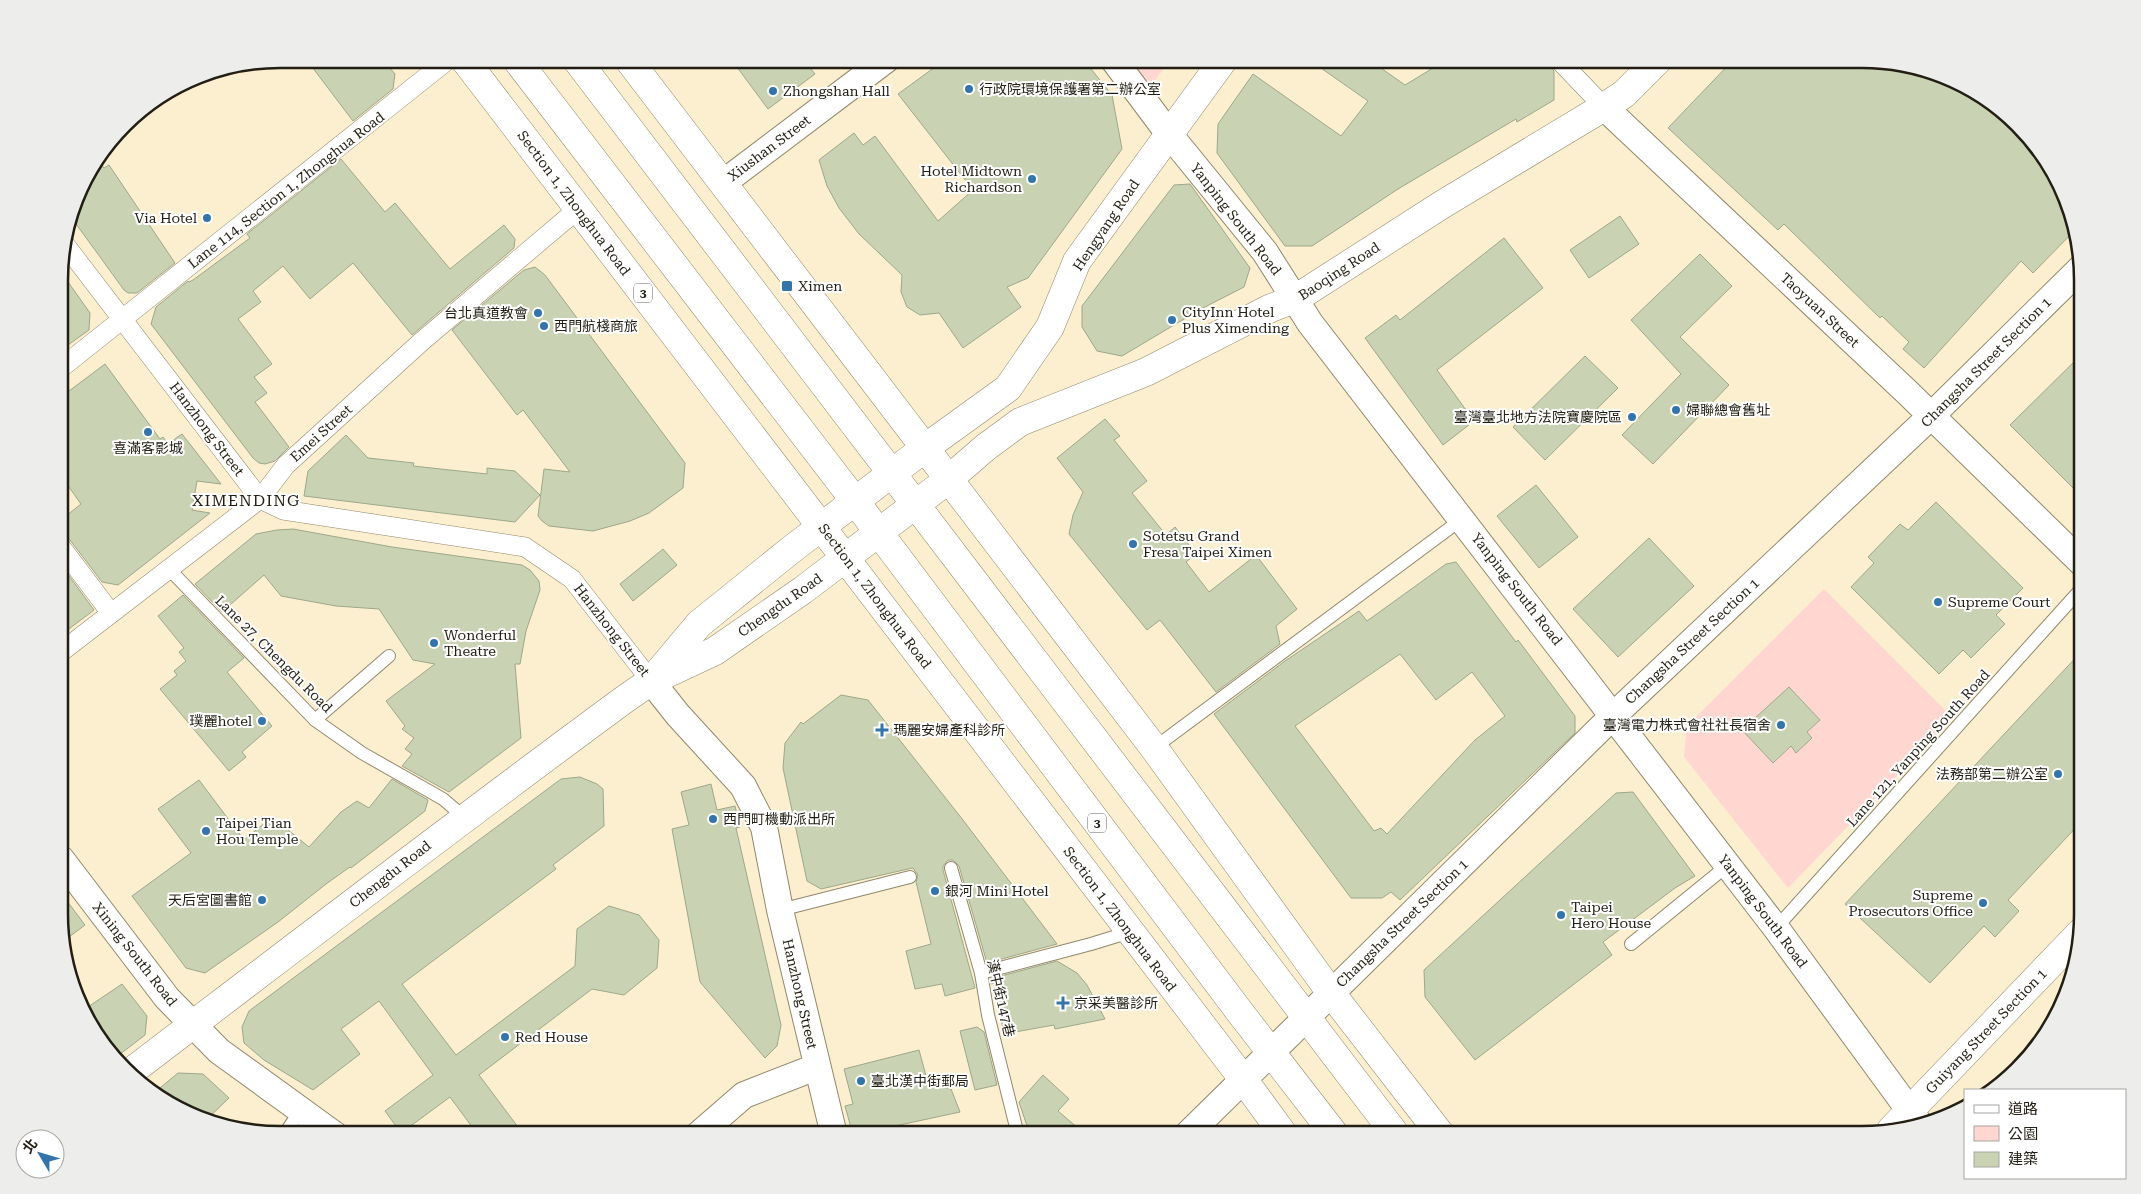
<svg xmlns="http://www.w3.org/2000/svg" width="2141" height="1194" font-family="'Roboto Serif','Noto Sans TC',serif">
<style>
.green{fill:#ffd6d0}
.building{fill:#c9d3b4;stroke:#9ea78a;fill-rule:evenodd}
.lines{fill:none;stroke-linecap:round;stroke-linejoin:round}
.service-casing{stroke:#92876b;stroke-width:14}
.pedestrian-casing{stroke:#92876b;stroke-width:20}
.minor-casing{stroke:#92876b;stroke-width:28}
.tertiary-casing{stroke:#92876b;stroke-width:29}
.secondary-casing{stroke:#92876b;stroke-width:29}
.primary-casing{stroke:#92876b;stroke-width:29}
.service{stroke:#fff;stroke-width:12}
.pedestrian{stroke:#fff;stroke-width:19}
.minor{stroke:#fff;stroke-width:26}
.tertiary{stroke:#fff;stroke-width:28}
.secondary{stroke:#fff;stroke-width:28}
.primary{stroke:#fff;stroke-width:28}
.poi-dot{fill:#3374ab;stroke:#fff;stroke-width:2}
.labels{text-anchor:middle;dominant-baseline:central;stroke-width:4;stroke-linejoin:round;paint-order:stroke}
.shield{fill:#fff;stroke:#64625a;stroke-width:1}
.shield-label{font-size:12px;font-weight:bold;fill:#221e13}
.poi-label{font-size:14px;fill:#221e13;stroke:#fff;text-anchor:start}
.street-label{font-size:14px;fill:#221e13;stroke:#fff}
.quarter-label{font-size:16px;letter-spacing:1px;fill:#221e13;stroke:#fff}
.rim{fill:none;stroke:#221e13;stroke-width:2.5}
</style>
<rect width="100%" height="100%" fill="#fbefd0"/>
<g class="green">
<path d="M1128,59H1170L1150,88Z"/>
<path d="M1824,589L1953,718L1788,888L1684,757L1687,726Z"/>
</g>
<g class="building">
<path d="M306,59H382L395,74L393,89L353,121Z"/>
<path d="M731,59H803L815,74L768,109Z"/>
<path d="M946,59H1083L1112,95L1122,149L1028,278L1007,287L1021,307L963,348L939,313L920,315L907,307L901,292L902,275L859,234L839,208L827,186L819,160L854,133L863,145L875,136L938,221L973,190L898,94Z"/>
<path d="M1308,59H1368L1405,85L1448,59H1547L1550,66L1554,71V100L1517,122L1516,119L1398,189L1312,246H1285L1217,153L1218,124L1253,74L1341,136L1368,101Z"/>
<path d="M1734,59H1862L1919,66L1972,88L2045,157L2071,209L2075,230L2033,273L2021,261L1924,368L1903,349L1909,342L1882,316L1880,318L1784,224L1778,230L1668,128Z"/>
<path d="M341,159L385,212L395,203L450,269L504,225L515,239L514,248L412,335L353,263L310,299L283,266L253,291L261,302L238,319L272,364L254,377L267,393L255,402L289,447L275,461L265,464L259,463L253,458L151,324L156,307L188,281L189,282L193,280L250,238L247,234Z"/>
<path d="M98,160L104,168L109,165L175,263L137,293H128L124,290L71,217L82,182Z"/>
<path d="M1190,184L1250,268L1244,287L1201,309L1122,356L1097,351L1082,327V306L1174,185Z"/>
<path d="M1620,216L1639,244L1589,278L1570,250Z"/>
<path d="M1504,238L1543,288L1437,370L1474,421L1443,445L1365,338L1396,315L1400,320Z"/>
<path d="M1700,254L1732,286L1680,337L1729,385L1653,464L1622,435L1681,374L1631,320Z"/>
<path d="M535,267L545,275L685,463L683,488L649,513L630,521L593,531L549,526L542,521L538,516L544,469L570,472L523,410L517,415L452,330L524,270Z"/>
<path d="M61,272L90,313L89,330L61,350Z"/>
<path d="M2082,354V497L2010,425Z"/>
<path d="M1585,356L1618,388L1545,460L1513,427Z"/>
<path d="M105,364L160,439L163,437L168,444L182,434L221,484L197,481L192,510L210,513L118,585L102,582L70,540L61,536V520L81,504L61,476V397Z"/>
<path d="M1105,419L1120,436L1114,440L1147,481L1132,493L1166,535L1175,527L1196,554L1186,562L1209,592L1256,555L1297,609L1276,626L1280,644L1216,692L1160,620L1147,630L1069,534L1073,515L1083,492L1057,458Z"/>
<path d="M346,435L368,458L414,463L413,466L487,474V468L515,471L540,495L515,522L304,496L308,471Z"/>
<path d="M1536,485L1578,537L1539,568L1497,516Z"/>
<path d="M1936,502L2023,588L1996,615L2005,624L1971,658L1963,650L1939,674L1851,587L1874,563L1868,557L1900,524L1908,530Z"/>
<path d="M293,529L392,547L522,565L530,570L539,581L540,590L526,631L520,664H515L521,738L449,792L402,766L412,754L405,749L414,738L402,729L405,726L386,701L435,664L413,660L379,609L336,606L281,596L264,575L222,612L195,584L256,534L277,530Z"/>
<path d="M1649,538L1694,586L1618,657L1573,609Z"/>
<path d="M663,549L677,565L633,601L620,584Z"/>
<path d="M1456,562L1516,642L1518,640L1575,716V733L1400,900L1391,892L1382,898H1351L1214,714L1285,661L1359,611L1367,621L1446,564ZM1400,654L1436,700L1472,672L1505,716L1475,740L1387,834L1381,828L1374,831L1295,726Z"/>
<path d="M61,565L94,610L61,635Z"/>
<path d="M183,595L244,658L227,672L272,726L242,752L246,757L229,771L160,689L177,675L174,671L186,661L179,652L184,648L158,616Z"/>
<path d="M2082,651V821L2008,900L2019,911L1995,937L1984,926L1930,983L1845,904Z"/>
<path d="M1789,687L1820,720L1807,732L1812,738L1796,753L1791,746L1773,763L1742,730Z"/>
<path d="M841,695L868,700L963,820L1057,944L987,963L959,866L953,860H948L943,866V870L975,988L945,996L942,984L915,989L906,951L931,944L916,882L918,875L915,871L913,868L908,869L821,889L807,881L783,768L785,743L801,722L803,724Z"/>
<path d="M580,777L597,784L603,789L604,826L553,865L556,869L402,984L456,1055L575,966L577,929L609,906L639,915L659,940L657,968L624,995L592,989L479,1075L524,1135H478L450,1097L401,1133L385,1111L433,1075L379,1001L341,1029L360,1054L313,1090L264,1060L244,1043L242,1027L249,1011L561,779Z"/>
<path d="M392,779L428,800L425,811L351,868L350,867L326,884L278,922L205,973L186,968L132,896L191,853L158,809L199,780L244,840L272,817L309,847L341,812L357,801L369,808Z"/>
<path d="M711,784L717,810L735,806L740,827L736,828L781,1025L777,1046L765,1058L700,982L672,829L689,825L681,792Z"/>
<path d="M1633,792L1695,876L1675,888L1603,942L1612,955L1475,1060L1425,997L1424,970L1616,793Z"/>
<path d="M61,893L85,925L61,943Z"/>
<path d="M1057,961L1077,973L1087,985L1105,1019L1055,1029L1054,1025L1004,1034L994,983L991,984L990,979Z"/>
<path d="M122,984L147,1016L145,1035L119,1055L85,1009Z"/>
<path d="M977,1027L984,1032L997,1085L975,1090L960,1031Z"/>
<path d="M919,1050L928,1083L951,1089L960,1112L853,1135L845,1106L853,1104L844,1069Z"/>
<path d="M178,1073L203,1074L229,1098L205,1121L169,1106L155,1092Z"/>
<path d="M1043,1075L1069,1099L1058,1111L1086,1135H1030L1019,1102Z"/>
</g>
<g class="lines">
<defs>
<g id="service">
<path d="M169,569L315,720L362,753L443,799L464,817"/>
<path d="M315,720L389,656"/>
<path d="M1154,748L1462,519"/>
<path d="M951,868L981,973L988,1015L1018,1135"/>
<path d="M780,910L910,877"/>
<path d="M1776,928L2082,588"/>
<path d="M1631,944L1728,865"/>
<path d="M981,973L1091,944L1130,932"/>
<path d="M284,1135L300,1111"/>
</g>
<g id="pedestrian">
<path d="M1558,59L1604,107"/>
<path d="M63,242L260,499L283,510L525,547L572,579L651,681"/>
<path d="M61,368L449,59"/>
<path d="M61,547L111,613"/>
<path d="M61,652L260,499L286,465L421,342L578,209"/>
</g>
<g id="minor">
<path d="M1113,59L1169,134L1265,252L1310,323L1776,928L1918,1122"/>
<path d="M1604,107L1908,393L2082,563"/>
<path d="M723,183L887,59"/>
<path d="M651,681L678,715L743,786L764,827L780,910L834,1135"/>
<path d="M61,859L167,998L219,1051L335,1135"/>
<path d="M698,1135L744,1095L816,1067"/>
<path d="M1187,1135L1614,715L1931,416L2082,267"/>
</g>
<g id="tertiary">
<path d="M925,448L1008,388L1050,327L1077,261L1224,59"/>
<path d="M949,479L986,447L1020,422L1146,372L1271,308L1295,299L1443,204L1604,107L1624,94L1659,59"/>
<path d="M1891,1130L2081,932"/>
</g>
<g id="secondary">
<path d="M657,674L699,624L792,549L925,448"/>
<path d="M132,1071C296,946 459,821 625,699L651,681L715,651L803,590L949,479"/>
</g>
<g id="primary">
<path d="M464,59L1243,1079L1284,1135"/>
<path d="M516,59L855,501L1239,1011L1335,1135"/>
<path d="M576,59L1396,1135"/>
<path d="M628,59L1154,748L1331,993L1441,1135"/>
</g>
</defs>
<use href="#service" class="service-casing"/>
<use href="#pedestrian" class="pedestrian-casing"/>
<use href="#minor" class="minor-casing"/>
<use href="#tertiary" class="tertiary-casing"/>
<use href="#secondary" class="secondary-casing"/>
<use href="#primary" class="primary-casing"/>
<use href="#service" class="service"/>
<use href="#pedestrian" class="pedestrian"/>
<use href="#minor" class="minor"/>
<use href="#tertiary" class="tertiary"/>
<use href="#secondary" class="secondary"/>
<use href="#primary" class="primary"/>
</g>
<g class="poi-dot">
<circle cx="969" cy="89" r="5"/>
<circle cx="773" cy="91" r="5"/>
<circle cx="1032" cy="179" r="5"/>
<circle cx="207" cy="218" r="5"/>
<rect x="781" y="280" width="12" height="12" rx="2.5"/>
<circle cx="538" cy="313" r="5"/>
<circle cx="1172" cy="320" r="5"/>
<circle cx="544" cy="326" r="5"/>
<circle cx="1676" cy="410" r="5"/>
<circle cx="1632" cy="417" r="5"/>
<circle cx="148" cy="432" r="5"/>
<circle cx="1133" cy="544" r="5"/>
<circle cx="1938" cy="602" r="5"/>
<circle cx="434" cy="643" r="5"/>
<circle cx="262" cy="721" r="5"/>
<circle cx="1781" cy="725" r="5"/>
<path d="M879.5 722.5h5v5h5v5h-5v5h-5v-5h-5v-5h5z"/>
<circle cx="2058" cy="774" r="5"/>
<circle cx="713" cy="819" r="5"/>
<circle cx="206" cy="831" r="5"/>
<circle cx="935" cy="891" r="5"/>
<circle cx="262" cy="900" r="5"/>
<circle cx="1983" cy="903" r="5"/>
<circle cx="1561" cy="915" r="5"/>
<path d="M1060.5 995.5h5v5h5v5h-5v5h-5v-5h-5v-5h5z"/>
<circle cx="505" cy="1037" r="5"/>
<circle cx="861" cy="1081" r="5"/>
</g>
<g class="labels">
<g class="shield">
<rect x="634" y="283.5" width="18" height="19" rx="4"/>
<rect x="1088" y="813.5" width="18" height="19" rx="4"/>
</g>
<g class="shield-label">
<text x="643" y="293">3</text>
<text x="1097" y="823">3</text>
</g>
<g class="poi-label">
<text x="979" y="89">行政院環境保護署第二辦公室</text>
<text x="783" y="91">Zhongshan Hall</text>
<text x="1022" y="171" text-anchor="end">Hotel Midtown<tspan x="1022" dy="16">Richardson</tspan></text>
<text x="197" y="218" text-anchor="end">Via Hotel</text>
<text x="798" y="286">Ximen</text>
<text x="1182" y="312">CityInn Hotel<tspan x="1182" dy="16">Plus Ximending</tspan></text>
<text x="528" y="313" text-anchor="end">台北真道教會</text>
<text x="554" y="326">西門航棧商旅</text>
<text x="1686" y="410">婦聯總會舊址</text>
<text x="1622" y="417" text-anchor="end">臺灣臺北地方法院寶慶院區</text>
<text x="148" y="448" text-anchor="middle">喜滿客影城</text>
<text x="1143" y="536">Sotetsu Grand<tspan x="1143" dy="16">Fresa Taipei Ximen</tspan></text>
<text x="1948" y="602">Supreme Court</text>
<text x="444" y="635">Wonderful<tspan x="444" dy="16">Theatre</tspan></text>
<text x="252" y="721" text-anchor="end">璞麗hotel</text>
<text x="1771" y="725" text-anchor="end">臺灣電力株式會社社長宿舍</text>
<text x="893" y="730">瑪麗安婦產科診所</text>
<text x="2048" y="774" text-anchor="end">法務部第二辦公室</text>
<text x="723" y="819">西門町機動派出所</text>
<text x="216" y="823">Taipei Tian<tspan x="216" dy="16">Hou Temple</tspan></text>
<text x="945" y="891">銀河 Mini Hotel</text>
<text x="1973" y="895" text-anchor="end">Supreme<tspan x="1973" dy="16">Prosecutors Office</tspan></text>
<text x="252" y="900" text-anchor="end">天后宮圖書館</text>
<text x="1571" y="907">Taipei<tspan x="1571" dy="16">Hero House</tspan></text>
<text x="1074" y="1003">京采美醫診所</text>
<text x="515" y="1037">Red House</text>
<text x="871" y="1081">臺北漢中街郵局</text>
</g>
<g class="street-label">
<text transform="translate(769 148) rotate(-37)">Xiushan Street</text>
<text transform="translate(286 190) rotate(-38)">Lane 114, Section 1, Zhonghua Road</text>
<text transform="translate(574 203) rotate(53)">Section 1, Zhonghua Road</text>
<text transform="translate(1236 219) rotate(52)">Yanping South Road</text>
<text transform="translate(1106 225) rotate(-56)">Hengyang Road</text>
<text transform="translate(1339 271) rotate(-33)">Baoqing Road</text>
<text transform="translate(1820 310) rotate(43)">Taoyuan Street</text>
<text transform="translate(1986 362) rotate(-45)">Changsha Street Section 1</text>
<text transform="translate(207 429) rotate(53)">Hanzhong Street</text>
<text transform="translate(321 433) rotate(-42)">Emei Street</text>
<text transform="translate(1517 589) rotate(52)">Yanping South Road</text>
<text transform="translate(875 596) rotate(53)">Section 1, Zhonghua Road</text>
<text transform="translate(780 605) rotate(-35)">Chengdu Road</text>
<text transform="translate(612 630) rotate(52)">Hanzhong Street</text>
<text transform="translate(1692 641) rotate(-43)">Changsha Street Section 1</text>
<text transform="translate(274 654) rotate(45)">Lane 27, Chengdu Road</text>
<text transform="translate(1918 748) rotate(-48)">Lane 121, Yanping South Road</text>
<text transform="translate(390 874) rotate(-38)">Chengdu Road</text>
<text transform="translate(1763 911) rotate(53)">Yanping South Road</text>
<text transform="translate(1120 919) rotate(53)">Section 1, Zhonghua Road</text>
<text transform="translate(1402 923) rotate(-44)">Changsha Street Section 1</text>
<text transform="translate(135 954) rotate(52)">Xining South Road</text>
<text transform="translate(800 994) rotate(77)">Hanzhong Street</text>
<text transform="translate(1001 998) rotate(77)">漢中街147巷</text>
<text transform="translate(1986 1031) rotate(-46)">Guiyang Street Section 1</text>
</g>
<g class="quarter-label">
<text x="246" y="500">XIMENDING</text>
</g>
</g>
<path d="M0 0H2141V1194H0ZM280 68H1862A212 212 0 0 1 2074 280V914A212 212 0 0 1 1862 1126H280A212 212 0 0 1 68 914V280A212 212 0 0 1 280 68Z" fill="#ededec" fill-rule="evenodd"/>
<path class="rim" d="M280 68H1862A212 212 0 0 1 2074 280V914A212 212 0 0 1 1862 1126H280A212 212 0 0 1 68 914V280A212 212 0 0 1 280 68Z"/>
<rect x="1964" y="1089" width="162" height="90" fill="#ffffff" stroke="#a7a5a1"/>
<rect x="1974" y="1105" width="25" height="8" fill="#ffffff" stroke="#a7a5a1"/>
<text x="2008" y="1114" font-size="15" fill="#221e13">道路</text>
<rect x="1974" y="1126" width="25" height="15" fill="#ffd6d0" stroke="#a7a5a1"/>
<text x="2008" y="1139" font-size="15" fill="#221e13">公園</text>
<rect x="1974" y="1152" width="25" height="15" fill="#c9d3b4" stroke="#a7a5a1"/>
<text x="2008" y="1164" font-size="15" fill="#221e13">建築</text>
<g transform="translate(40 1154) rotate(308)"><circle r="24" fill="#ffffff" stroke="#a7a5a1"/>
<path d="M0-4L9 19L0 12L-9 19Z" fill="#3374ab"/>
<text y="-8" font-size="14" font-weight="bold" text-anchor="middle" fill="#221e13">北</text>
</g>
</svg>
